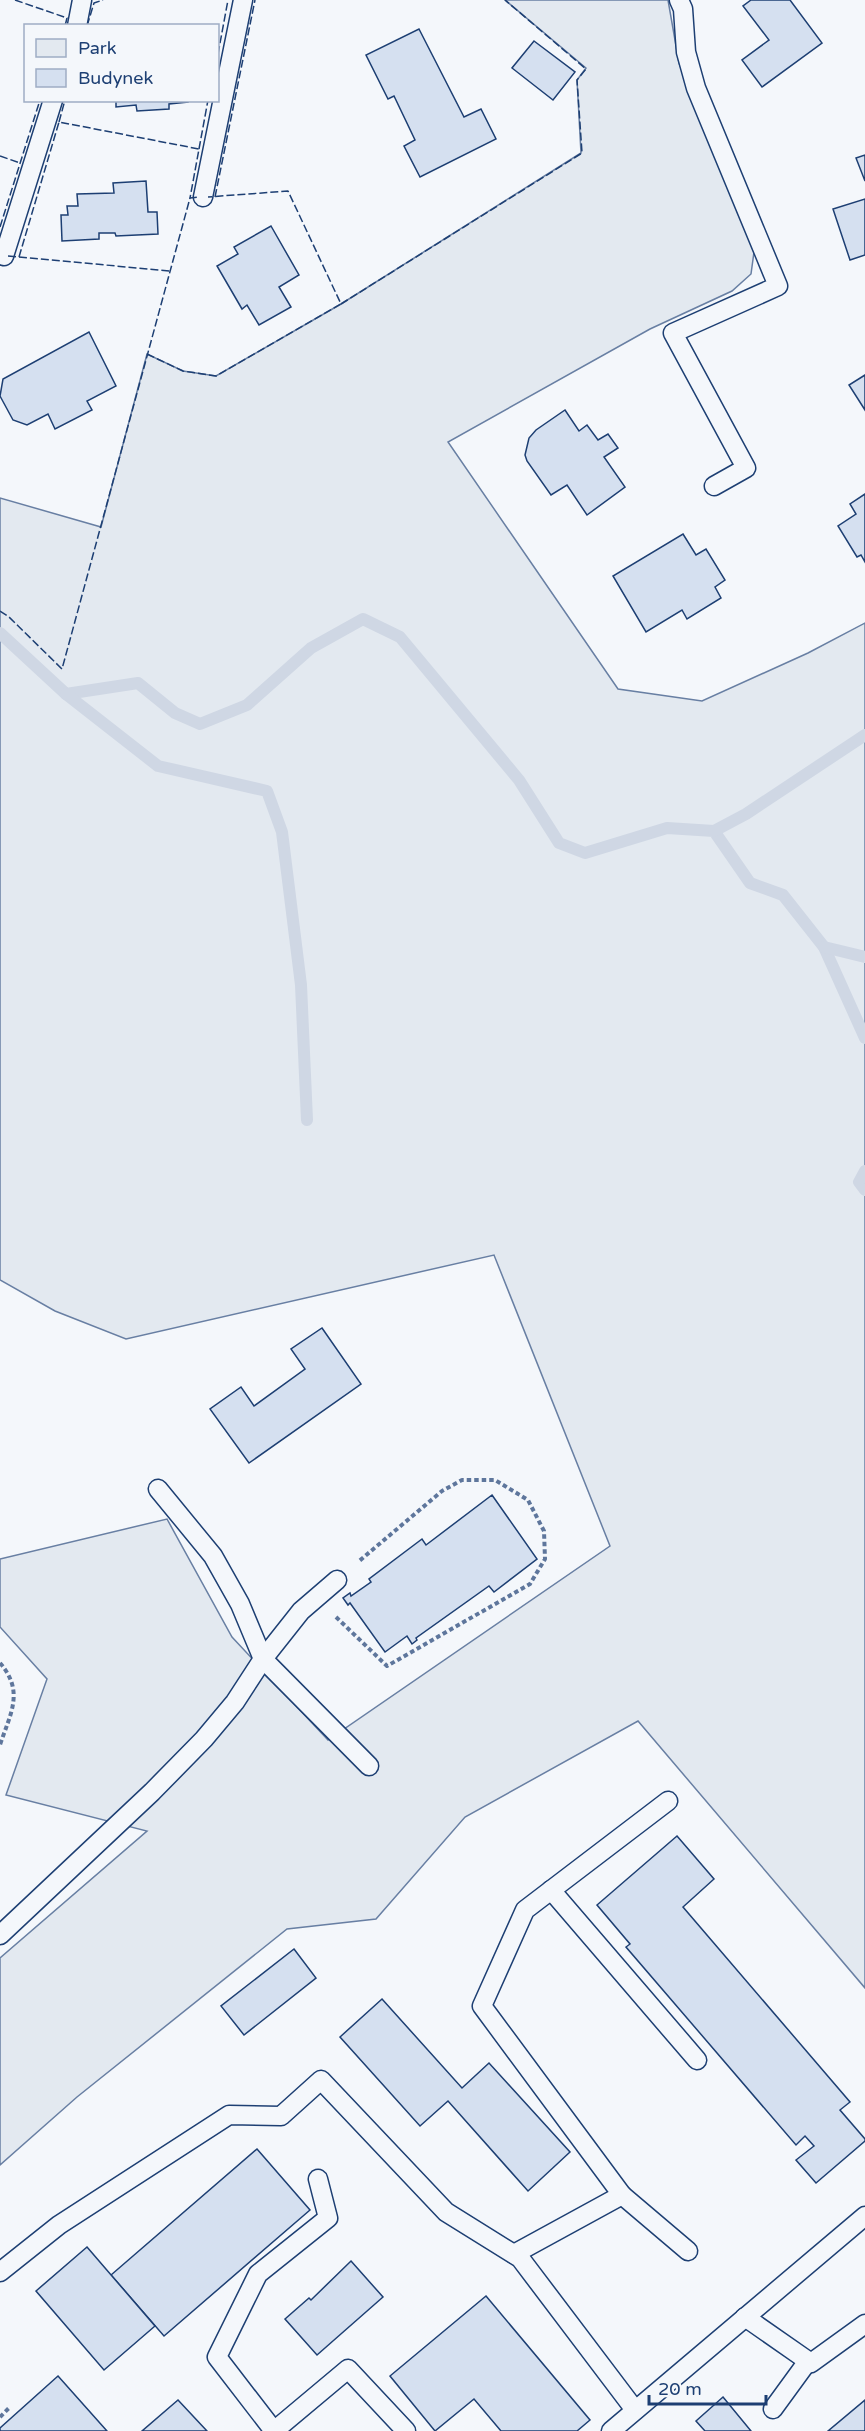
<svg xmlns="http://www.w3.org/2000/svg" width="865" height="2431" font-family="'Varela Round',sans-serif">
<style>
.green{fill:#e3e9f0;stroke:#687fa3;stroke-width:1.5}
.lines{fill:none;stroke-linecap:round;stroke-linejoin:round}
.stream{stroke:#cfd7e4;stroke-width:12}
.building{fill:#d5e0f0;stroke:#1d3f73;stroke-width:1.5}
.lane-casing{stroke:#1d3f73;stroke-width:21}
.path{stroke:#5e769c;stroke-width:4;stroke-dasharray:4.5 3;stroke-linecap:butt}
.lane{stroke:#f4f7fb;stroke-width:18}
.fence{stroke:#1d3f73;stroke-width:1.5;stroke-dasharray:8 3;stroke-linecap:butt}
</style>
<rect width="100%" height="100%" fill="#f4f7fb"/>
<path class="green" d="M505,0H668L679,63L754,252L751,274L732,291L650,329L448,442L618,689L702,701L808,653L865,623V1988L638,1721L465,1817L376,1919L287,1929L77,2097L0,2165V1958L147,1831L6,1795L47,1679L0,1627V1559L167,1519L232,1637L328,1740L610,1546L494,1255L126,1339L55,1311L0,1280V498L101,527L147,354L183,371L216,376L341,304L581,153L577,80L586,68Z"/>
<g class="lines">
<g class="stream">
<path d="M0,633L66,694L138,683L175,713L200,724L247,705L311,648L363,619L400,637L519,780L559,843L585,853L667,828L714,831L750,883L783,895L824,947L865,1038"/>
<path d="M66,694L158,766L267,791L282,832L301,985L307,1120"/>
<path d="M714,831L746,814L865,735"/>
<path d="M824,947L865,957"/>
<path d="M865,1171L859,1182L865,1190"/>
</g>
</g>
<g class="building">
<path d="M751,0H790L822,43L762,87L742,60L769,40L743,6Z"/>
<path d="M419,29L464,117L481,109L496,139L420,177L404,146L415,140L394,96L388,99L366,55Z"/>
<path d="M534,41L575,72L553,100L512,68Z"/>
<path d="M116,100H188V102L169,104V109L137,111L136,105L116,107Z"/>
<path d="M865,155V181L856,158Z"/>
<path d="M146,181L148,212H157L158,234L116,236L115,233H99V239L62,241L61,215H68L67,206H78L77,194L114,193L113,183Z"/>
<path d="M865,199V255L850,260L833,209Z"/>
<path d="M271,226L299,275L279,287L291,307L259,325L247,305L242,309L217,266L238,254L234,247Z"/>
<path d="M89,332L116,386L87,401L92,410L55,429L48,414L27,425L13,420L0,396L3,379Z"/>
<path d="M865,375V410L849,385Z"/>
<path d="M565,410L579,431L587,425L598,440L608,434L618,448L604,457L625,487L587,515L567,485L551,495L527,461L525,455L529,438L536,430Z"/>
<path d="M865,494V562L861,555L857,557L838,526L856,514L850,504Z"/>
<path d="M683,534L696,555L706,549L725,580L715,587L721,598L687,619L682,610L646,632L613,576Z"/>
<path d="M322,1328L361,1384L249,1463L210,1409L241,1387L254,1406L305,1369L291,1349Z"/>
<path d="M492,1495L537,1559L494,1592L489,1586L416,1638L417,1640L412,1644L407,1636L385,1652L350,1603L348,1605L343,1598L350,1593L351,1596L371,1582L369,1579L422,1539L426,1545Z"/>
<path d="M677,1836L714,1879L683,1907L850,2102L840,2110L865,2139V2141L816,2183L796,2160L814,2146L805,2136L796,2145L626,1947L630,1944L597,1905Z"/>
<path d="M294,1949L316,1978L244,2035L221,2006Z"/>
<path d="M382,1999L462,2088L489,2063L570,2152L528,2191L448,2101L420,2126L340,2037Z"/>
<path d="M257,2149L310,2210L164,2336L111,2275Z"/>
<path d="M87,2247L155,2326L104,2370L36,2291Z"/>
<path d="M351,2261L383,2297L317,2355L285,2319L309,2298L311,2300Z"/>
<path d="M486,2296L590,2420L577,2431H501L474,2399L435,2431L390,2376Z"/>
<path d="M58,2376L107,2431H0V2428Z"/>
<path d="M723,2397L751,2431H705L696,2421Z"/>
<path d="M178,2400L207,2431H142Z"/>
<path d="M865,2400V2431H828Z"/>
</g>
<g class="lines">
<defs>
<g id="lane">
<path d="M679,0L683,9L686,52L696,88L778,286L673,333L746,468L714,486"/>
<path d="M77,26L82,0"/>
<path d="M203,197L243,0"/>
<path d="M4,256L53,100"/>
<path d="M158,1489L213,1556L240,1604L263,1659L369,1766"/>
<path d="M551,1890L697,2060"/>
<path d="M0,1935L152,1792L204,1739L235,1702L263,1659L301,1611L337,1580"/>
<path d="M622,2195L688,2251"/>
<path d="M514,2254L622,2195L482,2006L525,1910L668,1801"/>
<path d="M0,2272L59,2225L229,2115L281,2116L321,2080L446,2212L520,2258L635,2410"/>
<path d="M745,2317L811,2363L865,2324"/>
<path d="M773,2409L808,2361"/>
<path d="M274,2431L217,2357L258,2274L328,2218L318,2179"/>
<path d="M274,2431L348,2369L406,2431"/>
<path d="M611,2431L865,2216"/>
</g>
</defs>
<use href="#lane" class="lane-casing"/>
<g class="path">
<path d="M336,1617L387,1666L530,1584L545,1559L544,1531L528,1500L495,1480H462L442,1491L358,1562"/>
<path d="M0,1663C25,1692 10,1714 0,1745"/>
<path d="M0,2417L10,2407"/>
</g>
<use href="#lane" class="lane"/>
<g class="fence">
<path d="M15,0L67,18L65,26"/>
<path d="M87,26L94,3L103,0"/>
<path d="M218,54L228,0"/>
<path d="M59,122L65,100"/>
<path d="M199,149L208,100"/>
<path d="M0,156L20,163"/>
<path d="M215,197L255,0"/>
<path d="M0,227L40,100"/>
<path d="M8,256L170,271"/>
<path d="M19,257L59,122L199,149L190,198"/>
<path d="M341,304L582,153L577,80L586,69L505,0"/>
<path d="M147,354L183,371L216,376L341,304L288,191L208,197"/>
<path d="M0,611L9,617L62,669L190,198L199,197"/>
</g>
</g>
<rect x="24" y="24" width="195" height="78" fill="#f4f7fb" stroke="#9eadc5" stroke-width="1.5"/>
<rect x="36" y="39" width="30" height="18" fill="#e3e9f0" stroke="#9eadc5" stroke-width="1.5"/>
<text x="78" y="54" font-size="18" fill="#1d3f73">Park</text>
<rect x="36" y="69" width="30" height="18" fill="#d5e0f0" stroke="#9eadc5" stroke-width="1.5"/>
<text x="78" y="84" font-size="18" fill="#1d3f73">Budynek</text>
<path d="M649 2395v9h117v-9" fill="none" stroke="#1d3f73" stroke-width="3"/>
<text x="658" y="2395" font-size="18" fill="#1d3f73" stroke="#f4f7fb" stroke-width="4.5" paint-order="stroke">20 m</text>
</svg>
